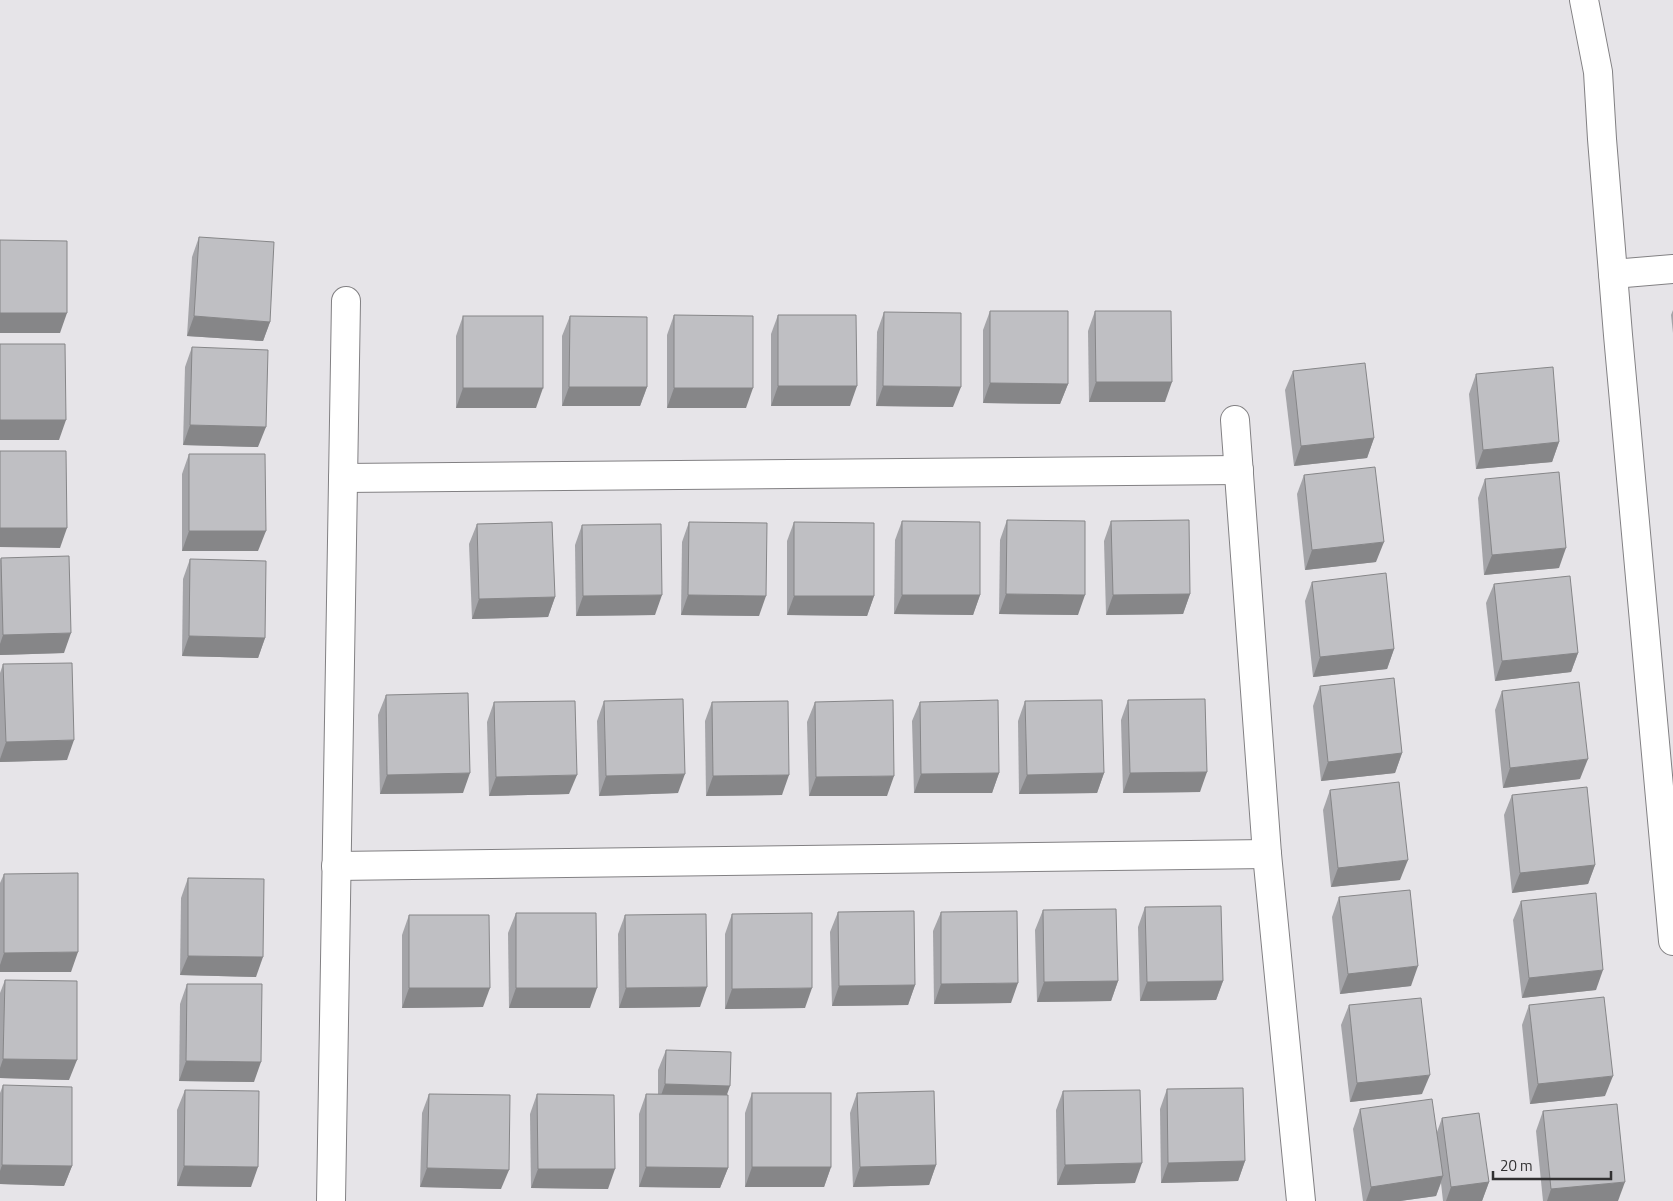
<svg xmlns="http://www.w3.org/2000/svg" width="1673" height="1201" font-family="'Titillium Web',sans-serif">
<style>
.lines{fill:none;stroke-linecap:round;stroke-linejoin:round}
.street-casing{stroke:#828083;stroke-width:30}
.street{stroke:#fff;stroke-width:28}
.wall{fill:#a4a4a8}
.shaded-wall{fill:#868688}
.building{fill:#bfbfc3;stroke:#868688}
</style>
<rect width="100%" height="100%" fill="#e6e4e8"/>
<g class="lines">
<defs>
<g id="street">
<path d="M1584,0L1598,72L1602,139L1618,335L1673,941"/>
<path d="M1613,274L1673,269"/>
<path d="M1235,420L1267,854L1301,1201"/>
<path d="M343,478L1239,470"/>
<path d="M336,866L1267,854"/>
<path d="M331,1201L346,301"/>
</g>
</defs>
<use href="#street" class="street-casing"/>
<use href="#street" class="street"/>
</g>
<g class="wall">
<path d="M199,237L270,322L263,341L187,336L192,257Z"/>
<path d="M1673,310V333L1671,315Z"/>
<path d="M990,311L1068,384L1060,404L983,403V330Z"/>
<path d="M1095,311L1165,402H1089L1088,331Z"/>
<path d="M884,312L953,407L876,406L877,332Z"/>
<path d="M674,315L746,408H667V335Z"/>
<path d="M778,315L850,406H771V334Z"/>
<path d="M463,316L536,408H456V336Z"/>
<path d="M570,316L647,387L640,406H562V336Z"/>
<path d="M192,347L258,447L183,445L185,367Z"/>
<path d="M1293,371L1374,438L1367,458L1294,466L1285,390Z"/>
<path d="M1476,374L1559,442L1552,462L1476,469L1469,394Z"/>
<path d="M189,454L258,551H182V474Z"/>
<path d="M1304,475L1376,562L1305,570L1297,494Z"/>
<path d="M1485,479L1559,568L1484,575L1478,498Z"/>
<path d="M1007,520L1078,615L999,614L1000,540Z"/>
<path d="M902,521L980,595L973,615L894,614L895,540Z"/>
<path d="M1111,521L1190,594L1183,614L1106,615L1104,541Z"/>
<path d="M689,522L759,616L681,615L682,542Z"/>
<path d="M794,522L874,596L867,616L787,615V541Z"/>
<path d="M477,524L555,597L548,617L472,619L469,544Z"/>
<path d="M582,525L655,615L576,616L575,545Z"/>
<path d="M1,558L64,653L0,655V560Z"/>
<path d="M190,559L265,638L258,658L182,656L183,579Z"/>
<path d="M1312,582L1394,649L1387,669L1313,677L1305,601Z"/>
<path d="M1494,584L1578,653L1571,672L1495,681L1486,603Z"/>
<path d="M3,664L67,760L0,762V673Z"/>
<path d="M1320,686L1402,753L1395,773L1321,781L1313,706Z"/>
<path d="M1502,691L1580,779L1503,788L1495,710Z"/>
<path d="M386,695L463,793L380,794L378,715Z"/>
<path d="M1128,700L1200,792L1123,793L1121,720Z"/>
<path d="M604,701L678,793L599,796L597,721Z"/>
<path d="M1025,701L1104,773L1097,793L1019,794L1018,721Z"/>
<path d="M494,702L569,794L489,796L487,722Z"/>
<path d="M712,702L782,795L706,796L705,721Z"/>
<path d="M815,702L887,796H809L807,722Z"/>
<path d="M920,702L999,773L992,793H914L912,721Z"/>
<path d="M1330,790L1400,880L1331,887L1323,810Z"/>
<path d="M1512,795L1595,865L1588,884L1512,893L1504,815Z"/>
<path d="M4,874L71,972H0V883Z"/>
<path d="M188,878L256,977L180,975L181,898Z"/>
<path d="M1339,897L1411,986L1340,994L1332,917Z"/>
<path d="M1521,901L1596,990L1522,998L1513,920Z"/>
<path d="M1145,907L1223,981L1216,1000L1140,1001L1138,927Z"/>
<path d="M1043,910L1118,981L1111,1001L1037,1002L1035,930Z"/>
<path d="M838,912L915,985L908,1005L832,1006L830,932Z"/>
<path d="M941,912L1011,1003L934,1004L933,931Z"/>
<path d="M516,913L590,1008H509L508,933Z"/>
<path d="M732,914L805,1008L725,1009V934Z"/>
<path d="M409,915L483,1007L402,1008V935Z"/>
<path d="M625,915L700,1007L619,1008L618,934Z"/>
<path d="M5,980L69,1080L0,1078V993Z"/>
<path d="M187,984L254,1082L179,1081L180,1004Z"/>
<path d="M1349,1005L1422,1094L1350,1102L1341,1025Z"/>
<path d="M1529,1005L1605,1096L1530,1104L1522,1025Z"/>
<path d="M666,1050L727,1095L728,1168L720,1188L639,1187V1114L646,1094H658V1070Z"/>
<path d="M3,1085L72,1166L64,1186L0,1184V1093Z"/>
<path d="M1167,1089L1245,1161L1238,1181L1161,1183L1160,1109Z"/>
<path d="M185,1090L251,1187L177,1186V1110Z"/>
<path d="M1063,1091L1135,1183L1057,1185L1056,1110Z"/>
<path d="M752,1093L831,1167L824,1187H745V1113Z"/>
<path d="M857,1093L936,1165L929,1185L853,1187L850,1113Z"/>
<path d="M429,1094L501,1189L420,1187L422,1113Z"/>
<path d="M537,1094L608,1189L531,1188L530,1114Z"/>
<path d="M1360,1109L1437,1132L1442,1118L1489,1182L1482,1201H1443L1441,1183L1436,1196L1400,1201H1363L1353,1129Z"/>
<path d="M1543,1111L1618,1201H1543L1536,1131Z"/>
</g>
<g class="shaded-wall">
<path d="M0,313H67L60,333H0Z"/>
<path d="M194,316L270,322L263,341L187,336Z"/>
<path d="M1096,382H1172L1165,402H1089Z"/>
<path d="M990,383L1068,384L1060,404L983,403Z"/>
<path d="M778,386H857L850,406H771Z"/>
<path d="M883,386L961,387L953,407L876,406Z"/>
<path d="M569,387H647L640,406H562Z"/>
<path d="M463,388H543L536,408H456Z"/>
<path d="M674,388H753L746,408H667Z"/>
<path d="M0,420H66L59,440H0Z"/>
<path d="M190,425L266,427L258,447L183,445Z"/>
<path d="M1374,438L1367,458L1294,466L1301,446Z"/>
<path d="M1559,442L1552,462L1476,469L1483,450Z"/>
<path d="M0,528H67L60,548L0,547Z"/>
<path d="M189,531H266L258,551H182Z"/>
<path d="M1384,542L1376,562L1305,570L1312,550Z"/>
<path d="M1566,548L1559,568L1484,575L1492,555Z"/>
<path d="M1006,594L1085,595L1078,615L999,614Z"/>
<path d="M1190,594L1183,614L1106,615L1113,595Z"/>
<path d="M662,595L655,615L576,616L583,596Z"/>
<path d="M688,595L766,596L759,616L681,615Z"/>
<path d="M902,595H980L973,615L894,614Z"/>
<path d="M794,596H874L867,616L787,615Z"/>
<path d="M555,597L548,617L472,619L479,599Z"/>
<path d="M71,633L64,653L0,655V644L3,635Z"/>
<path d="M189,636L265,638L258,658L182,656Z"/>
<path d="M1394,649L1387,669L1313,677L1320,657Z"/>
<path d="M1578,653L1571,672L1495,681L1502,661Z"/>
<path d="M74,740L67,760L0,762V759L6,742Z"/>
<path d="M1402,753L1395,773L1321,781L1328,762Z"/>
<path d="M1588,759L1580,779L1503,788L1510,768Z"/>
<path d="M1207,772L1200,792L1123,793L1130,773Z"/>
<path d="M470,773L463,793L380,794L387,775Z"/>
<path d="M999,773L992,793H914L921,774Z"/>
<path d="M1104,773L1097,793L1019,794L1027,775Z"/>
<path d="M685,774L678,793L599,796L606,776Z"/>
<path d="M577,775L569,794L489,796L496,777Z"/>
<path d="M789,775L782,795L706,796L713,776Z"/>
<path d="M894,776L887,796H809L816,777Z"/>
<path d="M1408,860L1400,880L1331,887L1338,868Z"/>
<path d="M1595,865L1588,884L1512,893L1520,873Z"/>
<path d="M78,952L71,972H0V965L4,953Z"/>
<path d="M188,956L263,957L256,977L180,975Z"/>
<path d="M1418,966L1411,986L1340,994L1348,974Z"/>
<path d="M1603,970L1596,990L1522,998L1529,978Z"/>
<path d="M1118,981L1111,1001L1037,1002L1044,982Z"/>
<path d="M1223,981L1216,1000L1140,1001L1147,982Z"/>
<path d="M1018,983L1011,1003L934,1004L941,984Z"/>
<path d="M915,985L908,1005L832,1006L839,986Z"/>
<path d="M707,987L700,1007L619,1008L626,988Z"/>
<path d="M409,988H490L483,1007L402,1008Z"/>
<path d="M516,988H597L590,1008H509Z"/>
<path d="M812,988L805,1008L725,1009L732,989Z"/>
<path d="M3,1059L77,1060L69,1080L0,1078V1068Z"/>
<path d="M186,1061L261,1062L254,1082L179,1081Z"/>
<path d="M1430,1075L1422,1094L1350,1102L1357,1083Z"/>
<path d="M1613,1076L1605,1096L1530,1104L1538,1084Z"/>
<path d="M665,1084L730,1086L723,1106L658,1104Z"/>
<path d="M1245,1161L1238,1181L1161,1183L1168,1163Z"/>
<path d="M1142,1163L1135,1183L1057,1185L1065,1165Z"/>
<path d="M2,1165L72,1166L64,1186L0,1184V1171Z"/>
<path d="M936,1165L929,1185L853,1187L860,1167Z"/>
<path d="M184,1166L258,1167L251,1187L177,1186Z"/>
<path d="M646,1167L728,1168L720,1188L639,1187Z"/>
<path d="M752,1167H831L824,1187H745Z"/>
<path d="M427,1168L509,1170L501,1189L420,1187Z"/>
<path d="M538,1169H615L608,1189L531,1188Z"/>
<path d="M1443,1176L1436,1196L1400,1201H1366L1371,1187Z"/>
<path d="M1489,1182L1482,1201H1446L1451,1187Z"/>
<path d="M1625,1182L1618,1201H1547L1551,1189Z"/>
</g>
<g class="building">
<path d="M199,237L274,242L270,322L194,316Z"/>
<path d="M0,240L67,241V313H0Z"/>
<path d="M990,311H1068V384L990,383Z"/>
<path d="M1095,311H1171L1172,382H1096Z"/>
<path d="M884,312L961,313V387L883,386Z"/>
<path d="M674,315L753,316V388H674Z"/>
<path d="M778,315H856L857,386H778Z"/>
<rect x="463" y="316" width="80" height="72"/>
<path d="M570,316L647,317V387H569Z"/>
<path d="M0,344H65L66,420H0Z"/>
<path d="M192,347L268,350L266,427L190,425Z"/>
<path d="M1365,363L1374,438L1301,446L1293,371Z"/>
<path d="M1553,367L1559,442L1483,450L1476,374Z"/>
<path d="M0,451H66L67,528H0Z"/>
<path d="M189,454H265L266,531H189Z"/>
<path d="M1375,467L1384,542L1312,550L1304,475Z"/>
<path d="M1559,472L1566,548L1492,555L1485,479Z"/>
<path d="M1007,520L1085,521V595L1006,594Z"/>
<path d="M1189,520L1190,594L1113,595L1111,521Z"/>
<path d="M902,521L980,522V595H902Z"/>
<path d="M552,522L555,597L479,599L477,524Z"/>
<path d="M689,522L767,523L766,596L688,595Z"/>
<path d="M794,522L874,523V596H794Z"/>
<path d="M661,524L662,595L583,596L582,525Z"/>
<path d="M69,556L71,633L3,635L1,558Z"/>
<path d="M190,559L266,561L265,638L189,636Z"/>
<path d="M1386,573L1394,649L1320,657L1312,582Z"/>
<path d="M1570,576L1578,653L1502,661L1494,584Z"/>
<path d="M72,663L74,740L6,742L3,664Z"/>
<path d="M1394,678L1402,753L1328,762L1320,686Z"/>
<path d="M1579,682L1588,759L1510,768L1502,691Z"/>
<path d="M468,693L470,773L387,775L386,695Z"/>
<path d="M683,699L685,774L606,776L604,701Z"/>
<path d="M1205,699L1207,772L1130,773L1128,700Z"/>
<path d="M893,700L894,776L816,777L815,702Z"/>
<path d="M998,700L999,773L921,774L920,702Z"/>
<path d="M1102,700L1104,773L1027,775L1025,701Z"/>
<path d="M575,701L577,775L496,777L494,702Z"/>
<path d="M788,701L789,775L713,776L712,702Z"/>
<path d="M1399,782L1408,860L1338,868L1330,790Z"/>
<path d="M1587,787L1595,865L1520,873L1512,795Z"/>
<path d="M78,873V952L4,953V874Z"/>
<path d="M188,878L264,879L263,957L188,956Z"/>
<path d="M1410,890L1418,966L1348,974L1339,897Z"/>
<path d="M1596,893L1603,970L1529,978L1521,901Z"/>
<path d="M1221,906L1223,981L1147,982L1145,907Z"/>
<path d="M1116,909L1118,981L1044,982L1043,910Z"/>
<path d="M914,911L915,985L839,986L838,912Z"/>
<path d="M1017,911L1018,983L941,984V912Z"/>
<path d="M516,913H596L597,988H516Z"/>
<path d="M812,913V988L732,989V914Z"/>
<path d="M706,914L707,987L626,988L625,915Z"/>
<path d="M409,915H489L490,988H409Z"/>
<path d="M5,980L77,981V1060L3,1059Z"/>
<path d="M187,984H262L261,1062L186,1061Z"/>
<path d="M1604,997L1613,1076L1538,1084L1529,1005Z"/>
<path d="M1421,998L1430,1075L1357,1083L1349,1005Z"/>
<path d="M666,1050L731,1052L730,1086L665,1084Z"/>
<path d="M3,1085L72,1087V1166L2,1165Z"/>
<path d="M1243,1088L1245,1161L1168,1163L1167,1089Z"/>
<path d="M185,1090L259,1091L258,1167L184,1166Z"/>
<path d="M1140,1090L1142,1163L1065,1165L1063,1091Z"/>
<path d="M934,1091L936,1165L860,1167L857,1093Z"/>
<rect x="752" y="1093" width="79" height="74"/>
<path d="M429,1094L510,1095L509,1170L427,1168Z"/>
<path d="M537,1094L614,1095L615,1169H538Z"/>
<path d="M646,1094L728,1095V1168L646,1167Z"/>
<path d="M1432,1099L1443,1176L1371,1187L1360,1109Z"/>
<path d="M1617,1104L1625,1182L1551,1189L1543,1111Z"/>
<path d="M1479,1113L1489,1182L1451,1187L1442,1118Z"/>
</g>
<path d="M1493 1171v8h118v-8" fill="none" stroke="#313031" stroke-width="2.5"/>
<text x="1500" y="1171" font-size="15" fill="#313031" stroke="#e6e4e8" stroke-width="4" paint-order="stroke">20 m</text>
</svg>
